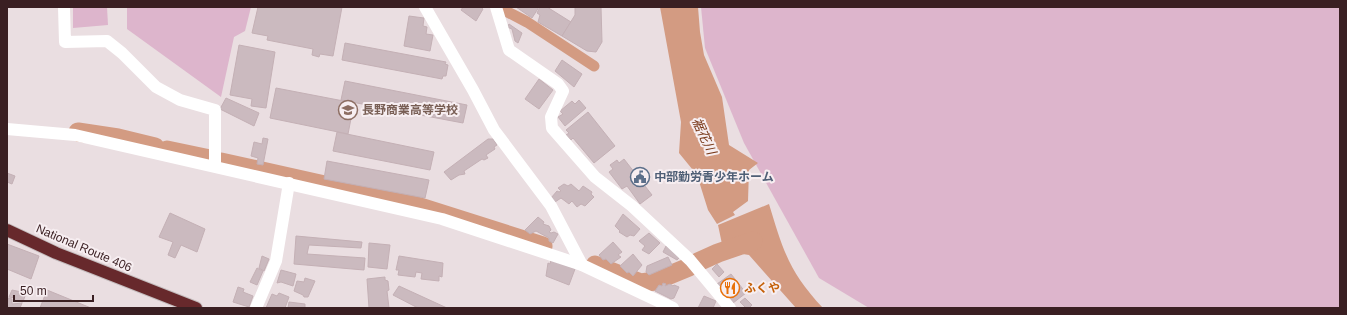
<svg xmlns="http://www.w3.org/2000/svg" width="1347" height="315" font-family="Helvetica,'Noto Sans JP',sans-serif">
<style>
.green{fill:#ddb5cc}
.water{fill:#d39b82}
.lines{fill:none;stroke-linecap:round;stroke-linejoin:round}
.canal{stroke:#d39b82;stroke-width:11}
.river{stroke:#d39b82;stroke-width:19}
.building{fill:#cbbabf;stroke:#c4b0b5}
.highway-casing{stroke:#c4bcbd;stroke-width:14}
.minor{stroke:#fff;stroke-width:12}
.highway{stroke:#67292c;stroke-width:12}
.labels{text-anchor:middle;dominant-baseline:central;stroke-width:4;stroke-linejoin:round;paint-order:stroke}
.education-label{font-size:12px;font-weight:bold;fill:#785e54;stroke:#f7eef1;text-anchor:start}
.service-label{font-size:12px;font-weight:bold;fill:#4e5e75;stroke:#f7eef1;text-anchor:start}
.street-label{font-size:12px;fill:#3a1f22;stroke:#f7eef1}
.food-label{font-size:12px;font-weight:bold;fill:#c56008;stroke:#f7eef1;text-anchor:start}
.water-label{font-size:13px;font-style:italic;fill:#783717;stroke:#f7eef1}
</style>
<rect width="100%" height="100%" fill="#eadee1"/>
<g class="green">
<path d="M73,7H107L108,25L73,28Z"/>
<path d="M127,7H251L245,31L234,37L221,97L127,29Z"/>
<path d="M701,7H1340V308H869L819,278L744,143L705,48Z"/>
</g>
<g class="water">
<path d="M660,7H698L700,32L704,55L722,97L729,145L758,163L749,170L748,201L733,212L735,215L717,224L708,210L697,175L679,153L681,122Z"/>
<path d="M769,204C783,250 789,272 823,308H796L749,255L730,252L722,244L718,225Z"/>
</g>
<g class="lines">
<path class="canal" d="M498,7L527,22L594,66"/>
<g class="river">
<path d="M78,132L118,138L155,147"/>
<path d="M167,150L210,159"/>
<path d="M221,162L414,205L543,246"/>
<path d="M698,262L718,253L753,241"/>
<path d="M595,265L641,283L655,281L689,267"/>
</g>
</g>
<g class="building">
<path d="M258,7H342L333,56L320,54L319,57L312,55L313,49L267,40L268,36L252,33Z"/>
<path d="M463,7H481L483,9L476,21L461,10Z"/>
<path d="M516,7H539L532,18Z"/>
<path d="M540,7H547L571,22L562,36L538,22L540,15L537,13Z"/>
<path d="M575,7H601L602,42L596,52L587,51L562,36L575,15Z"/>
<path d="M409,16L424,18L423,26L427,27L426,34L433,35L430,51L404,46Z"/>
<path d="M509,24L522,33L518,43L515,41L512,29L507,27Z"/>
<path d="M345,43L446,62L445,64L448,65L446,76H443L442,79L342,60Z"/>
<path d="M239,45L275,52L266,108L251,106L252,99L230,95Z"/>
<path d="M562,60L582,74L574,87L555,71Z"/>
<path d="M539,79L553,90L539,109L525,99Z"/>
<path d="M345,81L467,105L463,123L341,100Z"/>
<path d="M276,88L354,103L348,134L270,118Z"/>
<path d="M226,98L259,113L254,126L220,109Z"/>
<path d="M579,100L586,108L565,126L558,117L563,114L560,111L572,101L575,104Z"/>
<path d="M588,112L615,146L594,163L573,138L571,140L566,135L569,133L566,130Z"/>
<path d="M337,132L434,152L430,170L333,151Z"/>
<path d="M263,138L268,139L263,165L257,164L258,158L251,156L254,142L262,144Z"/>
<path d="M488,139H493L497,145L494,147L495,149L486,155L488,158L484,160L482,159L464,171L465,174L459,175L451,180L444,172Z"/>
<path d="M624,159L652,195L640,204L627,186L622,189L609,172L613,169L610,165L617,160L619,163Z"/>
<path d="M327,161L429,180L425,198L324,179Z"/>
<path d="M7,173L15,176L12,184L7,182Z"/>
<path d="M564,184L568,186L571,184L579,191L583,186L592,192L591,194L594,197L585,206L581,204L577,207L572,201L569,204L561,198L555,202L551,198L557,191L559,192L561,191L558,188Z"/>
<path d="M170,213L205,229L197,252L181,245L175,258L168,255L173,242L159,237Z"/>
<path d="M623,214L640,229L634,236L630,235L627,237L619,232L620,231L615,226Z"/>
<path d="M538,217L544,222L543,224L549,226L551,230L549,232L551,233L554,232L558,234L553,243L549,241V238L536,231L530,234L525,230Z"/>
<path d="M649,233L660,243L649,254L642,250L645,246L639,241Z"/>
<path d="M296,236L362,242L361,248L309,245L307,254L365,258L364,270L294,264Z"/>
<path d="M613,242L622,252L618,255L621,257L611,264L606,259L603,260L599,255Z"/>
<path d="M369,243L390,245L387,269L368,267Z"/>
<path d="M7,244L39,256L31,279L7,269Z"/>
<path d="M666,246L678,253L680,257L677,260L663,252Z"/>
<path d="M633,254L642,265L633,276L629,272L627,273L620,266Z"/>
<path d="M262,256L269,259L264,271L259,268Z"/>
<path d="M399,256L443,263L442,277L439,276V281L421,279L422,273L416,272L415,277L398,275L399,270H396Z"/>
<path d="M668,257L672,265L649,275L646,272L647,266Z"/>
<path d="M551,260L575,269L569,285L546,276L548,263L550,264Z"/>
<path d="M717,264L724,272L719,277L712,269Z"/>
<path d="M257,268L263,271L257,285L250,282Z"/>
<path d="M281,270L296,274L293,286L281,282L277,283Z"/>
<path d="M731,274L746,293L733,303L717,284Z"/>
<path d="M385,277V280L388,281L389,290L387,291L389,308H369L367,279Z"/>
<path d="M305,278L315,281L308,297H304L303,295L294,291L297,281L304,282Z"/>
<path d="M663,283L666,284L665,286L670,284L673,286L674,285L679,287L674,298L671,299L655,291L659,285L662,286Z"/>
<path d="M399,286L447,308H418L393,295Z"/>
<path d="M238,287L244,289L243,292L253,296L249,307L233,302Z"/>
<path d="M12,290L26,293L23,302L14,300V298L9,297Z"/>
<path d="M47,290L91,308H40Z"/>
<path d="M279,293L289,297L285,308H266L272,294L277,296Z"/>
<path d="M704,296L716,301L713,308H698Z"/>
<path d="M8,298L12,299V304L22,303L20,308H7Z"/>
<path d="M745,298L752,305L749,308H746L740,302Z"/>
<path d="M289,302L305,304V308H288Z"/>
</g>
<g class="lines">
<defs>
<path id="highway" d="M7,230L56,253L196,308"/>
</defs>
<use href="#highway" class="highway-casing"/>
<g class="minor">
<path d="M64,7L65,42L107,41L122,53L156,87L180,100L215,110V166"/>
<path d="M425,7L473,90L494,130L551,206L582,265"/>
<path d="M496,7L509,50L558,84L563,91L551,117L552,128L595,177L632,206L690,260L730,308"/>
<path d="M7,129L75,135L442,219L582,265L673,308"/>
<path d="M256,308L276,261L289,183"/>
</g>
<use href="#highway" class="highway"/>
</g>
<defs>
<symbol id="school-ring" viewBox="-11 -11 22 22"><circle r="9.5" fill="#f7eef1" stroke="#8d6e63" stroke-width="1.5"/><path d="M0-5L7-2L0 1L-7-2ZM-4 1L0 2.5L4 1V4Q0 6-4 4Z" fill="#8d6e63"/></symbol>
<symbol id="civic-ring" viewBox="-11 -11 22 22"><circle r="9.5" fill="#f7eef1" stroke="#5c6f8a" stroke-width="1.5"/><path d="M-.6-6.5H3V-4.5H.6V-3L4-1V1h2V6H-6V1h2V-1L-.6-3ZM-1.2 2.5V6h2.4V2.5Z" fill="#5c6f8a"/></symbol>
<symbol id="restaurant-ring" viewBox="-11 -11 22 22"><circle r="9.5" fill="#f7eef1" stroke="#e8710a" stroke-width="1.5"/><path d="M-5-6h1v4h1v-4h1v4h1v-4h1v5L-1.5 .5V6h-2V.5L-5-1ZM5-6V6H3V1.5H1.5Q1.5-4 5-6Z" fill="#e8710a"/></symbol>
</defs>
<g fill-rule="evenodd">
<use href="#school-ring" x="337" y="99" width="22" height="22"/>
<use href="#civic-ring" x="629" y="166" width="22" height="22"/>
<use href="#restaurant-ring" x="719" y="277" width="22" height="22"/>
</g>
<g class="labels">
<g class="education-label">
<text x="362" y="110">長野商業高等学校</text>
</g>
<g class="service-label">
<text x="654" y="177">中部勤労青少年ホーム</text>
</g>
<g class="street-label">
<text transform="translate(84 248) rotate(23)">National Route 406</text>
</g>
<g class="food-label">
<text x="744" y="288">ふくや</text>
</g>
<g class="water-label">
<text transform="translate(704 136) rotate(65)">裾花川</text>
</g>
</g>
<rect width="1347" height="315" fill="none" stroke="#3a1f22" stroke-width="16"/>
<path d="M14 295v6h79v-6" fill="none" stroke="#3a1f22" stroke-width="2"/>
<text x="20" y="295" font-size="12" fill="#3a1f22" stroke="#f7eef1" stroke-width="3" paint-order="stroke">50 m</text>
</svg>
